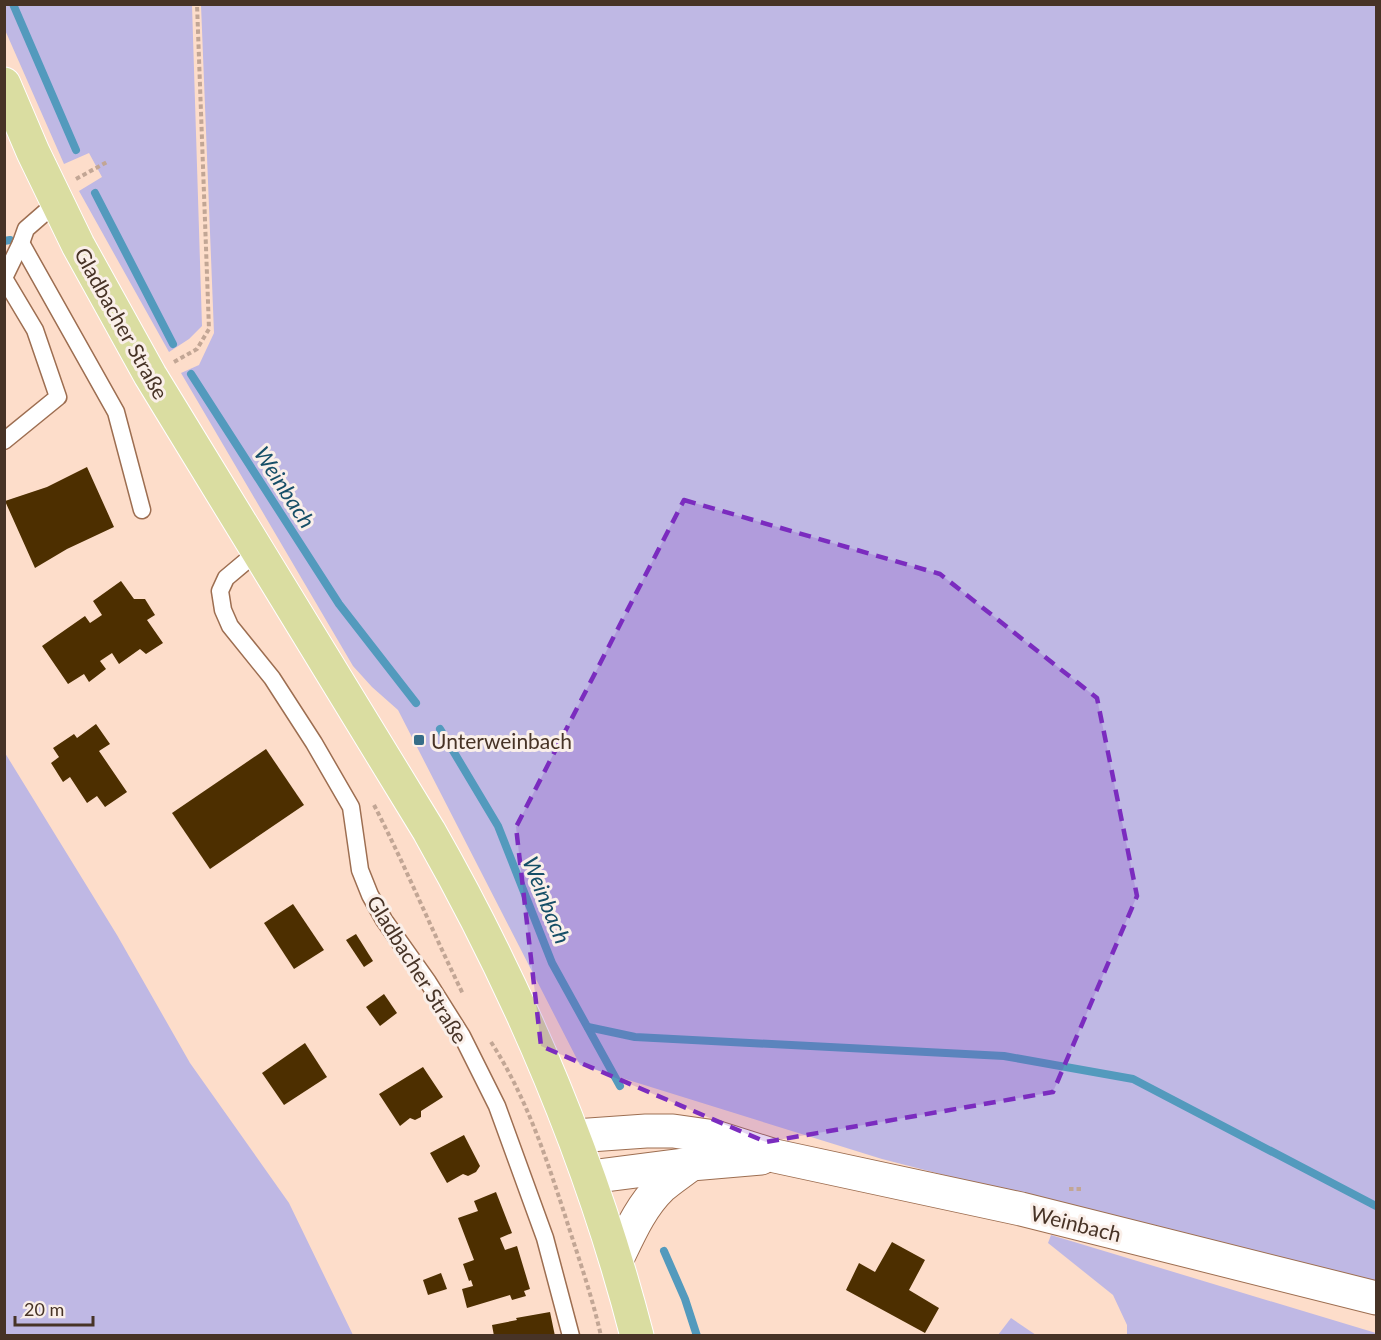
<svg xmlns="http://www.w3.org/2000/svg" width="1381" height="1340" font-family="Lato,sans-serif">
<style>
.green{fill:#bfb8e4}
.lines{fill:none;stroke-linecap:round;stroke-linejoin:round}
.stream{stroke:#539abd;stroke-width:8}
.building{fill:#4d2f00}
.lane-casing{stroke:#9d6e51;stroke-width:19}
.secondary-casing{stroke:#9d6e51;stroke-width:35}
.primary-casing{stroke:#fff;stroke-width:35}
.path{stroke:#c2a695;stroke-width:4;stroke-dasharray:4.5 3;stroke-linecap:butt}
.lane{stroke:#fff;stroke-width:16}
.secondary{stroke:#fff;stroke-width:33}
.primary{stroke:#dadda1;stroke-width:33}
.marked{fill:#7b2cbf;fill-opacity:0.2;stroke:#7b2cbf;stroke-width:4.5;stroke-dasharray:12 8;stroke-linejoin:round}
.poi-dot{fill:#366d88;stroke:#faefe9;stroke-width:2}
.labels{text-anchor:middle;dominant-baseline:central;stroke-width:6;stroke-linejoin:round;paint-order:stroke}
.street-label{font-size:21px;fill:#473326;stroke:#faefe9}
.poi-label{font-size:21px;fill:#473326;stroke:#faefe9;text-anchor:start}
.water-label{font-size:22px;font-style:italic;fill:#154e67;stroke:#faefe9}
</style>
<rect width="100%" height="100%" fill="#fdddca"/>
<g class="green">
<path d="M4,5H192L202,326L189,339L169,352L79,191L102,177L89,153L64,164L5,30Z"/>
<path d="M201,5H1376V1286L882,1159L580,1065L398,710L372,687L353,666L181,373L199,365L214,333Z"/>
<path d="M5,753L117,935L190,1063L289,1203L353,1335H5Z"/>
<path d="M1051,1235L1376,1333V1335H1127V1325L1113,1295L1048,1243Z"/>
<path d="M1011,1318L1036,1335H998Z"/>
</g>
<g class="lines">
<g class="stream">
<path d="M13,4L76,150"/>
<path d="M95,193L173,344"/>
<path d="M4,241L10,240"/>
<path d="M191,374L339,604L416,703"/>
<path d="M440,729L498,826L552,963L620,1086"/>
<path d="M588,1027L635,1037L1004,1056L1133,1079L1376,1206"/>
<path d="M664,1251L685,1299L697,1336"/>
</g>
</g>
<g class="building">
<path d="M87,467L114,527L67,549L35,568L5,501L47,487Z"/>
<path d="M121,581L134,599H145L155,615L147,620L163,643L146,654L140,649L119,664L112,653L100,661L106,669L89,682L84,674L68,684L42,646L85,616L90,623L102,615L93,601Z"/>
<path d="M96,724L110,744L99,751L127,792L105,807L97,796L87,803L70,777L63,782L51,763L59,757L53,748L74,734L77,738Z"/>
<path d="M266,749L304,805L210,869L172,813Z"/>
<path d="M293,904L324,950L294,969L264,923Z"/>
<path d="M356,934L373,961L364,967L346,940Z"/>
<path d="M384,994L397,1013L380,1026L366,1007Z"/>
<path d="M305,1043L327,1077L284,1105L262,1073Z"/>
<path d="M423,1067L443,1097L421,1111V1117L415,1120L410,1118L400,1126L379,1094Z"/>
<path d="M464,1135L480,1166L476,1172L468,1176L463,1174L447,1183L430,1153Z"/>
<path d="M496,1192L512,1233L500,1238L505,1250L517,1246L530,1289L524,1291L526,1296L512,1300L510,1295L467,1308L462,1289L473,1286L471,1280L469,1281L463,1264L474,1260L458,1218L478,1211L474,1201Z"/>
<path d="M892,1242L925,1260L909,1290L939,1308L925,1333L846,1290L859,1263L875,1272Z"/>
<path d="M441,1273L447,1289L428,1295L423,1280Z"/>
<path d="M550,1312L555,1336H494L492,1325L517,1320L516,1318Z"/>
</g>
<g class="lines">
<defs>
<g id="lane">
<path d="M21,243L116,412L142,510"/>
<path d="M4,278L35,330L58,397L4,441"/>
<path d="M4,278L21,243L26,229L57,202"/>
<path d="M257,552L226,578L220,591L223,610L230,626L272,678L314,743L351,807L360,870L370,895L384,920L428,982L462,1036L497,1106L545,1238L571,1336"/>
</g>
<g id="secondary">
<path d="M575,1136L646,1131H673L715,1137L775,1156L1021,1209L1376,1298"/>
<path d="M590,1177L691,1164L761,1158"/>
<path d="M617,1259C629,1234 641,1206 661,1187C670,1179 681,1172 691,1164"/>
</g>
<path id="primary" d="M4,84L33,152L78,245L150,375L429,831C520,991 591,1158 637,1336"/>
</defs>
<use href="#lane" class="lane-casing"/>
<use href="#secondary" class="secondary-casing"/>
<use href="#primary" class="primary-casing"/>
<g class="path">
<path d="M76,179L107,162"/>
<path d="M174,362L197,349L209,329L197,4"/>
<path d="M374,805C406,867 432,931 463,994"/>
<path d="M491,1042C528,1099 549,1166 570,1231C581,1265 593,1300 601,1336"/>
<path d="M1069,1189H1081"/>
</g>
<use href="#lane" class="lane"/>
<use href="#secondary" class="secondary"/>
<use href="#primary" class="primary"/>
</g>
<path class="marked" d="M684,500L940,574L1097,698L1137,896L1053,1092L766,1142L541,1046L516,827Z"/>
<rect class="poi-dot" x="413" y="734" width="12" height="12" rx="3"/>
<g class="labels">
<g class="street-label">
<text transform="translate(122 323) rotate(61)">Gladbacher Straße</text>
<text transform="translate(418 969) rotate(58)">Gladbacher Straße</text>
<text transform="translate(1076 1223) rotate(14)">Weinbach</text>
</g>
<g class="poi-label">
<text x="431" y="740">Unterweinbach</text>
</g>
<g class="water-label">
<text transform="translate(285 487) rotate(57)">Weinbach</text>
<text transform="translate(547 900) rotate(68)">Weinbach</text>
</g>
</g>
<rect width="1381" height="1340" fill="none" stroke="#473326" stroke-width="12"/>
<path d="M15 1316v9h78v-9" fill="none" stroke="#473326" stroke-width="3"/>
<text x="24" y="1316" font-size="18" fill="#473326" stroke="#faefe9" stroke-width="4.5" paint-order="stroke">20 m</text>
</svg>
